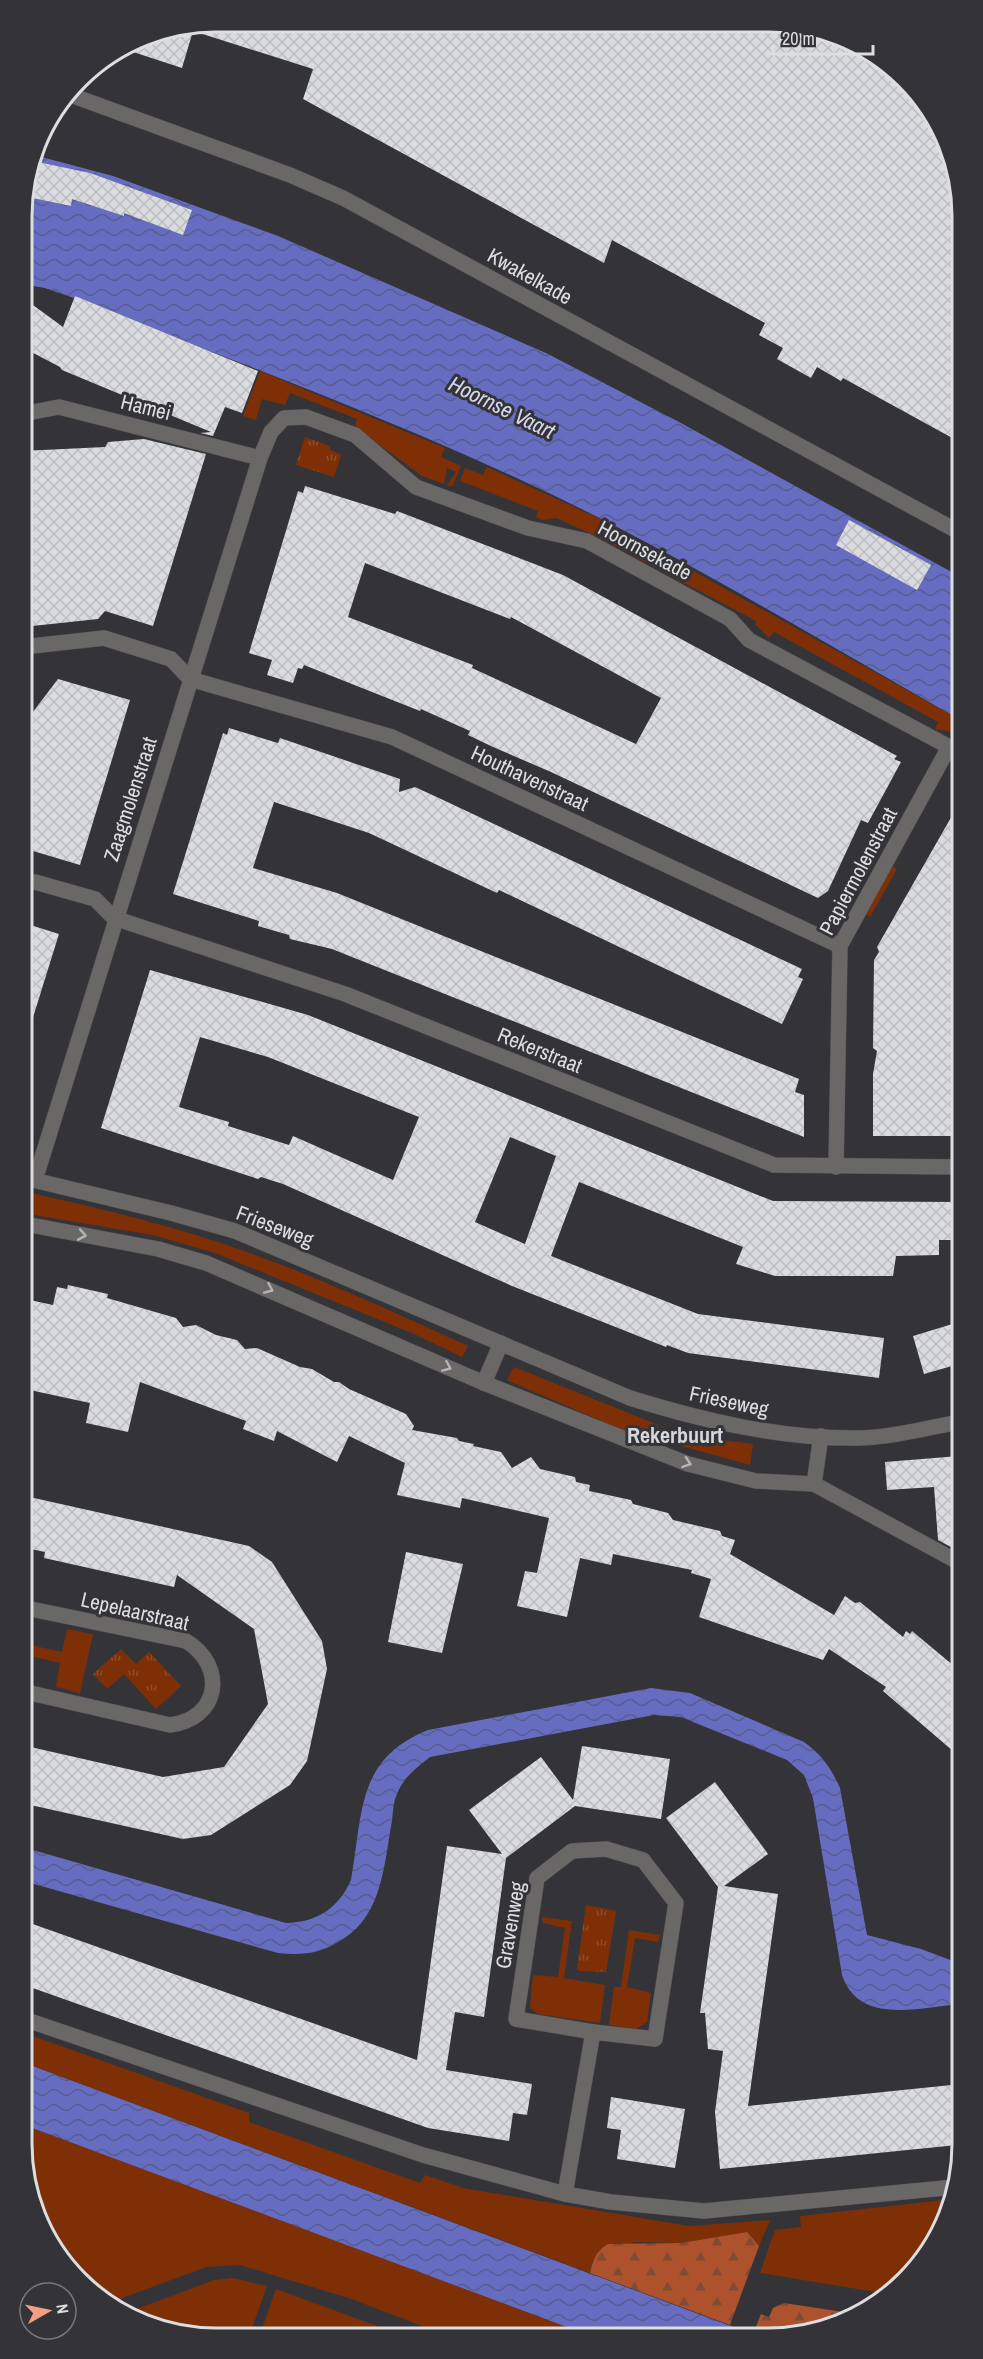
<svg xmlns="http://www.w3.org/2000/svg" width="983" height="2359" font-family="'Archivo Narrow',sans-serif">
<style>
.grass{fill:#7f2f06}
.forest{fill:url(#forest-firs)}
.park{fill:url(#park-tufts)}
.water{fill:url(#water-waves)}
.building{fill:url(#building-cross-hatch);fill-rule:evenodd}
.lines{fill:none;stroke-linecap:round;stroke-linejoin:round}
.street-casing{stroke:#525356;stroke-width:16}
.street{stroke:#6a6867;stroke-width:15}
.oneway{stroke:#b5b5b6}
.labels{text-anchor:middle;dominant-baseline:central;stroke-width:6;stroke-linejoin:round;paint-order:stroke}
.street-label{font-size:21px;fill:#dddee0;stroke:#343438}
.water-label{font-size:22px;font-style:italic;fill:#d4d8ef;stroke:#343438}
.neighbourhood-label{font-size:22px;font-weight:bold;fill:#d5d6db;stroke:#343438}
.rim{fill:none;stroke:#dddee0;stroke-width:3}
</style>
<defs>
<pattern id="forest-firs" width="22" height="20" patternUnits="userSpaceOnUse" patternTransform="scale(1.5)"><rect width="22" height="20" fill="#ad522c"/><path d="M5 1l3.5 6h-7zM16 11l3.5 6h-7z" fill="#7d4b36"/></pattern>
<pattern id="park-tufts" width="24" height="20" patternUnits="userSpaceOnUse" patternTransform="scale(1.5)"><rect width="24" height="20" fill="#7f2f06"/><path d="M3 7l-1-3M5 7V3M7 7l1-3M15 17l-1-3M17 17v-4M19 17l1-3" fill="none" stroke="#914d2a"/></pattern>
<pattern id="water-waves" width="16" height="10" patternUnits="userSpaceOnUse" patternTransform="scale(1.5)"><rect width="16" height="10" fill="#666dc1"/><path d="M0 5q4-4 8 0t8 0" fill="none" stroke="#585c8f"/></pattern>
<pattern id="building-cross-hatch" width="8" height="8" patternUnits="userSpaceOnUse" patternTransform="scale(1.5)"><rect width="8" height="8" fill="#dadbdf"/><path d="M0 0l8 8M0 8l8-8" fill="none" stroke="#bcbdc0"/></pattern>
</defs>
<rect width="100%" height="100%" fill="#343438"/>
<g class="grass">
<path d="M260,371L445,448L441,457L461,466L452,487L447,485L456,472L447,468L444,484L422,476L355,427L357,419L290,393L285,405L262,399L256,420L243,416Z"/>
<path d="M487,467L600,519L957,718V733L935,729L938,722L774,632L769,638L755,624L756,621L596,536L556,518L543,520L536,517L538,511L460,481L465,468L483,475Z"/>
<path d="M892,866L897,869L870,917L866,914Z"/>
<path d="M31,1193C107,1210 182,1228 255,1255C327,1281 397,1314 468,1346L462,1357L412,1333L215,1253L153,1235L28,1214L25,1212L24,1196Z"/>
<path d="M514,1367L656,1424L663,1435L709,1447L722,1440L753,1444L750,1465L620,1429L507,1380Z"/>
<path d="M67,1629L93,1634L80,1693L56,1687L60,1663L26,1655V1644L62,1652Z"/>
<path d="M542,1917L572,1921L564,1978L605,1985L600,2023L538,2014L530,2008L533,1975L558,1977L565,1928L543,1923Z"/>
<path d="M629,1930L660,1935L658,1942L635,1938L627,1987L651,1993L647,2022L636,2029L609,2025L614,1987H621Z"/>
<path d="M27,2034L249,2113V2122L420,2183L425,2175L463,2188L689,2226L770,2220L759,2246L747,2232L681,2243L635,2242L593,2260L590,2273L27,2064Z"/>
<path d="M27,2126L583,2333H440L352,2299L240,2265L206,2267L109,2303L78,2281L28,2194Z"/>
<path d="M953,2199L922,2262L888,2294L760,2273L775,2230L801,2227L800,2216Z"/>
<path d="M233,2278L267,2286L250,2334H178L123,2314L214,2280Z"/>
<path d="M276,2289L396,2333L260,2334Z"/>
</g>
<g class="forest">
<path d="M747,2232L759,2246L730,2325L590,2273C593,2260 596,2251 608,2244L681,2243Z"/>
<path d="M784,2303L856,2314L818,2331L754,2332L761,2314L769,2317L773,2308Z"/>
</g>
<g class="park">
<path d="M305,437L330,446V450L341,455L334,477L296,465Z"/>
<path d="M121,1649L136,1664L149,1652L181,1686L156,1709L124,1674L107,1689L93,1674Z"/>
<path d="M586,1905L616,1911L606,1972L579,1971L577,1968Z"/>
</g>
<g class="water">
<path d="M34,155L113,176L278,236L546,353L679,422L957,575V718C823,642 690,561 551,494C395,420 232,360 71,297L45,288L22,284L21,202Z"/>
<path d="M651,1688L690,1693L804,1742C822,1755 831,1768 840,1788L867,1935L921,1949L961,1964V2004C920,2007 859,2026 842,1975L813,1798L804,1775L787,1760L681,1717L654,1715L430,1757C416,1768 403,1778 397,1794C393,1802 393,1813 392,1821C384,1863 383,1914 343,1939C322,1953 303,1956 278,1953L27,1882L26,1848L286,1923C317,1922 338,1909 351,1880C363,1813 356,1759 428,1730Z"/>
<path d="M27,2064L747,2332L583,2333L27,2126Z"/>
</g>
<g class="building">
<path d="M216,21L805,25L854,41L905,78L955,165L956,440L843,378L841,381L817,367L811,378L777,359L783,348L759,335L765,323L612,240L604,263L303,99L313,69L193,31L182,68L121,48L141,36Z"/>
<path d="M33,161L90,173L192,210L183,235L124,213V216L72,199L71,206L23,196Z"/>
<path d="M75,296L258,371L242,413L225,407L213,436L200,433L211,432L62,370L60,367L22,347V297L63,327Z"/>
<path d="M144,439L206,454L153,626L105,611L98,619L23,627L22,451L105,447L108,442Z"/>
<path d="M305,486L395,514L397,511L563,575L897,756L894,759L901,762L868,823L861,820L828,891L818,898L551,772L493,747L468,735L470,731L421,709L420,711L304,665L302,669L298,668L293,683L267,675L272,660L249,653L298,491L303,493ZM365,563L510,619L511,617L661,698L636,744L472,668L473,665L348,617Z"/>
<path d="M849,520L931,565L917,590L836,545Z"/>
<path d="M58,679L130,700L80,865L23,848V725Z"/>
<path d="M229,728L278,743L280,738L400,779L399,792L415,787L441,799L802,969L798,977L803,979L782,1024L499,890L497,893L369,833L274,802L253,868L337,893L799,1079L795,1092L804,1095V1137L332,949L290,939L289,935L258,926L259,921L173,894L223,733L227,735Z"/>
<path d="M957,807L958,1136H873V1074L877,1051L873,1048L874,960L879,952L877,947Z"/>
<path d="M24,923L59,934L30,1027L24,1026Z"/>
<path d="M150,970L308,1015L773,1201L959,1202V1240H939V1255L896,1256L893,1276H775L736,1264L743,1247L579,1182L551,1256L698,1314L884,1338L879,1378L688,1353L667,1345L666,1347L512,1286L283,1184L261,1177L258,1179L101,1128ZM200,1037L268,1057L419,1117L393,1180L293,1136L289,1145L228,1126L229,1122L179,1107ZM510,1137L556,1156L525,1244L475,1222Z"/>
<path d="M68,1285L108,1294L107,1298L176,1318L183,1327L196,1325L216,1335L237,1340L245,1349L257,1348L300,1367L312,1369L334,1382H339L349,1389L406,1414L414,1426L412,1430L457,1438L459,1441L474,1444L473,1446L501,1452L512,1468L531,1457L540,1469L575,1477L576,1482L590,1485L589,1491L631,1500L633,1504L668,1513L673,1520L720,1531L722,1536L735,1540L730,1554L834,1615L845,1596L855,1603L860,1602L903,1637L906,1631L910,1634L912,1631L960,1671V1757L883,1691L886,1687L829,1649L823,1660L699,1617L711,1579L691,1573L692,1570L613,1554L611,1565L580,1558L567,1617L517,1606L525,1571L537,1573L549,1518L462,1498L460,1508L397,1495L405,1463L349,1436L337,1462L277,1431L274,1441L243,1429L246,1421L140,1382L128,1432L86,1423L90,1403L25,1389V1299L53,1305L57,1287L67,1289Z"/>
<path d="M959,1322V1364L924,1374L913,1336Z"/>
<path d="M959,1456L960,1508V1552L938,1540L934,1487L887,1490L885,1462Z"/>
<path d="M25,1496L249,1546L272,1562L322,1641L327,1669L307,1761L290,1785L211,1835L183,1839L26,1804V1746L163,1777L224,1767L268,1704L254,1629L177,1575L174,1587L44,1558L45,1552L26,1548Z"/>
<path d="M406,1552L463,1564L442,1653L388,1642Z"/>
<path d="M582,1746L670,1759L661,1819L575,1806L506,1858L484,2017L455,2012L446,2070L532,2084L527,2115L513,2113L509,2141L428,2128L27,1986V1922L417,2060L447,1846L502,1854L469,1810L541,1757L573,1800Z"/>
<path d="M715,1782L768,1854L724,1886L778,1894L748,2106L961,2084V2115L954,2116L957,2145L720,2169L715,2112L723,2051L708,2049L705,2013H700L718,1887L666,1818Z"/>
<path d="M611,2097L685,2109L675,2168L617,2159L621,2130L607,2128Z"/>
</g>
<g class="lines">
<defs>
<g id="street">
<path d="M68,94L290,175L343,198L957,531"/>
<path d="M22,414L59,407L260,458"/>
<path d="M23,647L104,638L171,659L190,679L392,737L840,946"/>
<path d="M24,883L35,882L95,899L114,918L345,994L774,1165L959,1167"/>
<path d="M836,1167L840,946L949,747"/>
<path d="M25,1178L171,1213L235,1231L630,1398C704,1421 781,1439 859,1438C893,1437 927,1428 959,1422"/>
<path d="M35,1180L260,458L271,432L284,418L306,417L355,435L416,487L528,528L587,541L730,619L749,640L957,751"/>
<path d="M25,1224L158,1249L206,1263L484,1383L688,1464L756,1481L814,1484L960,1563"/>
<path d="M484,1383L501,1343"/>
<path d="M814,1484L821,1436"/>
<path d="M26,1608L186,1641C227,1666 220,1719 170,1725L26,1692"/>
<path d="M606,1849L643,1860L676,1903L655,2039L593,2032L516,2019L537,1878L572,1851Z"/>
<path d="M27,2020L423,2155L565,2194L611,2202L704,2211L955,2187"/>
<path d="M565,2194L593,2032"/>
</g>
</defs>
<use href="#street" class="street-casing"/>
<use href="#street" class="street"/>
</g>
<defs><path id="oneway-chevron" d="M-2-3.5L2.5 0L-2 3.5" fill="none" stroke-width="1.6" stroke-linecap="round" stroke-linejoin="round" transform="scale(1.5)"/></defs>
<g class="oneway">
<use href="#oneway-chevron" transform="translate(82 1235) rotate(10)"/>
<use href="#oneway-chevron" transform="translate(269 1289) rotate(24)"/>
<use href="#oneway-chevron" transform="translate(447 1367) rotate(24)"/>
<use href="#oneway-chevron" transform="translate(687 1463) rotate(19)"/>
</g>
<g class="labels">
<g class="street-label">
<text transform="translate(530 276) rotate(29)">Kwakelkade</text>
<text transform="translate(146 407) rotate(14)">Hamei</text>
<text transform="translate(645 550) rotate(28)">Hoornsekade</text>
<text transform="translate(530 778) rotate(25)">Houthavenstraat</text>
<text transform="translate(130 799) rotate(-72)">Zaagmolenstraat</text>
<text transform="translate(858 871) rotate(-62)">Papiermolenstraat</text>
<text transform="translate(540 1050) rotate(22)">Rekerstraat</text>
<text transform="translate(275 1226) rotate(21)">Frieseweg</text>
<text transform="translate(729 1401) rotate(12)">Frieseweg</text>
<text transform="translate(135 1611) rotate(13)">Lepelaarstraat</text>
<text transform="translate(510 1925) rotate(-80)">Gravenweg</text>
</g>
<g class="water-label">
<text transform="translate(502 407) rotate(26)">Hoornse Vaart</text>
</g>
<g class="neighbourhood-label">
<text x="675" y="1435">Rekerbuurt</text>
</g>
</g>
<path d="M0 0H983V2359H0ZM216 32H768A184 184 0 0 1 952 216V2144A184 184 0 0 1 768 2328H216A184 184 0 0 1 32 2144V216A184 184 0 0 1 216 32Z" fill="#343438" fill-rule="evenodd"/>
<path class="rim" d="M216 32H768A184 184 0 0 1 952 216V2144A184 184 0 0 1 768 2328H216A184 184 0 0 1 32 2144V216A184 184 0 0 1 216 32Z"/>
<g transform="translate(48 2311) rotate(81)"><circle r="28" fill="#343438" stroke="#78787b" stroke-width="1.5"/>
<path d="M0-4.5L10 22L0 15L-10 22Z" fill="#f2a080"/>
<text y="-9" font-size="16" font-weight="bold" text-anchor="middle" fill="#dddee0">N</text>
</g>
<path d="M773 45v9h100v-9" fill="none" stroke="#dddee0" stroke-width="3"/>
<text x="782" y="45" font-size="18" fill="#dddee0" stroke="#343438" stroke-width="4.5" paint-order="stroke">20 m</text>
</svg>
